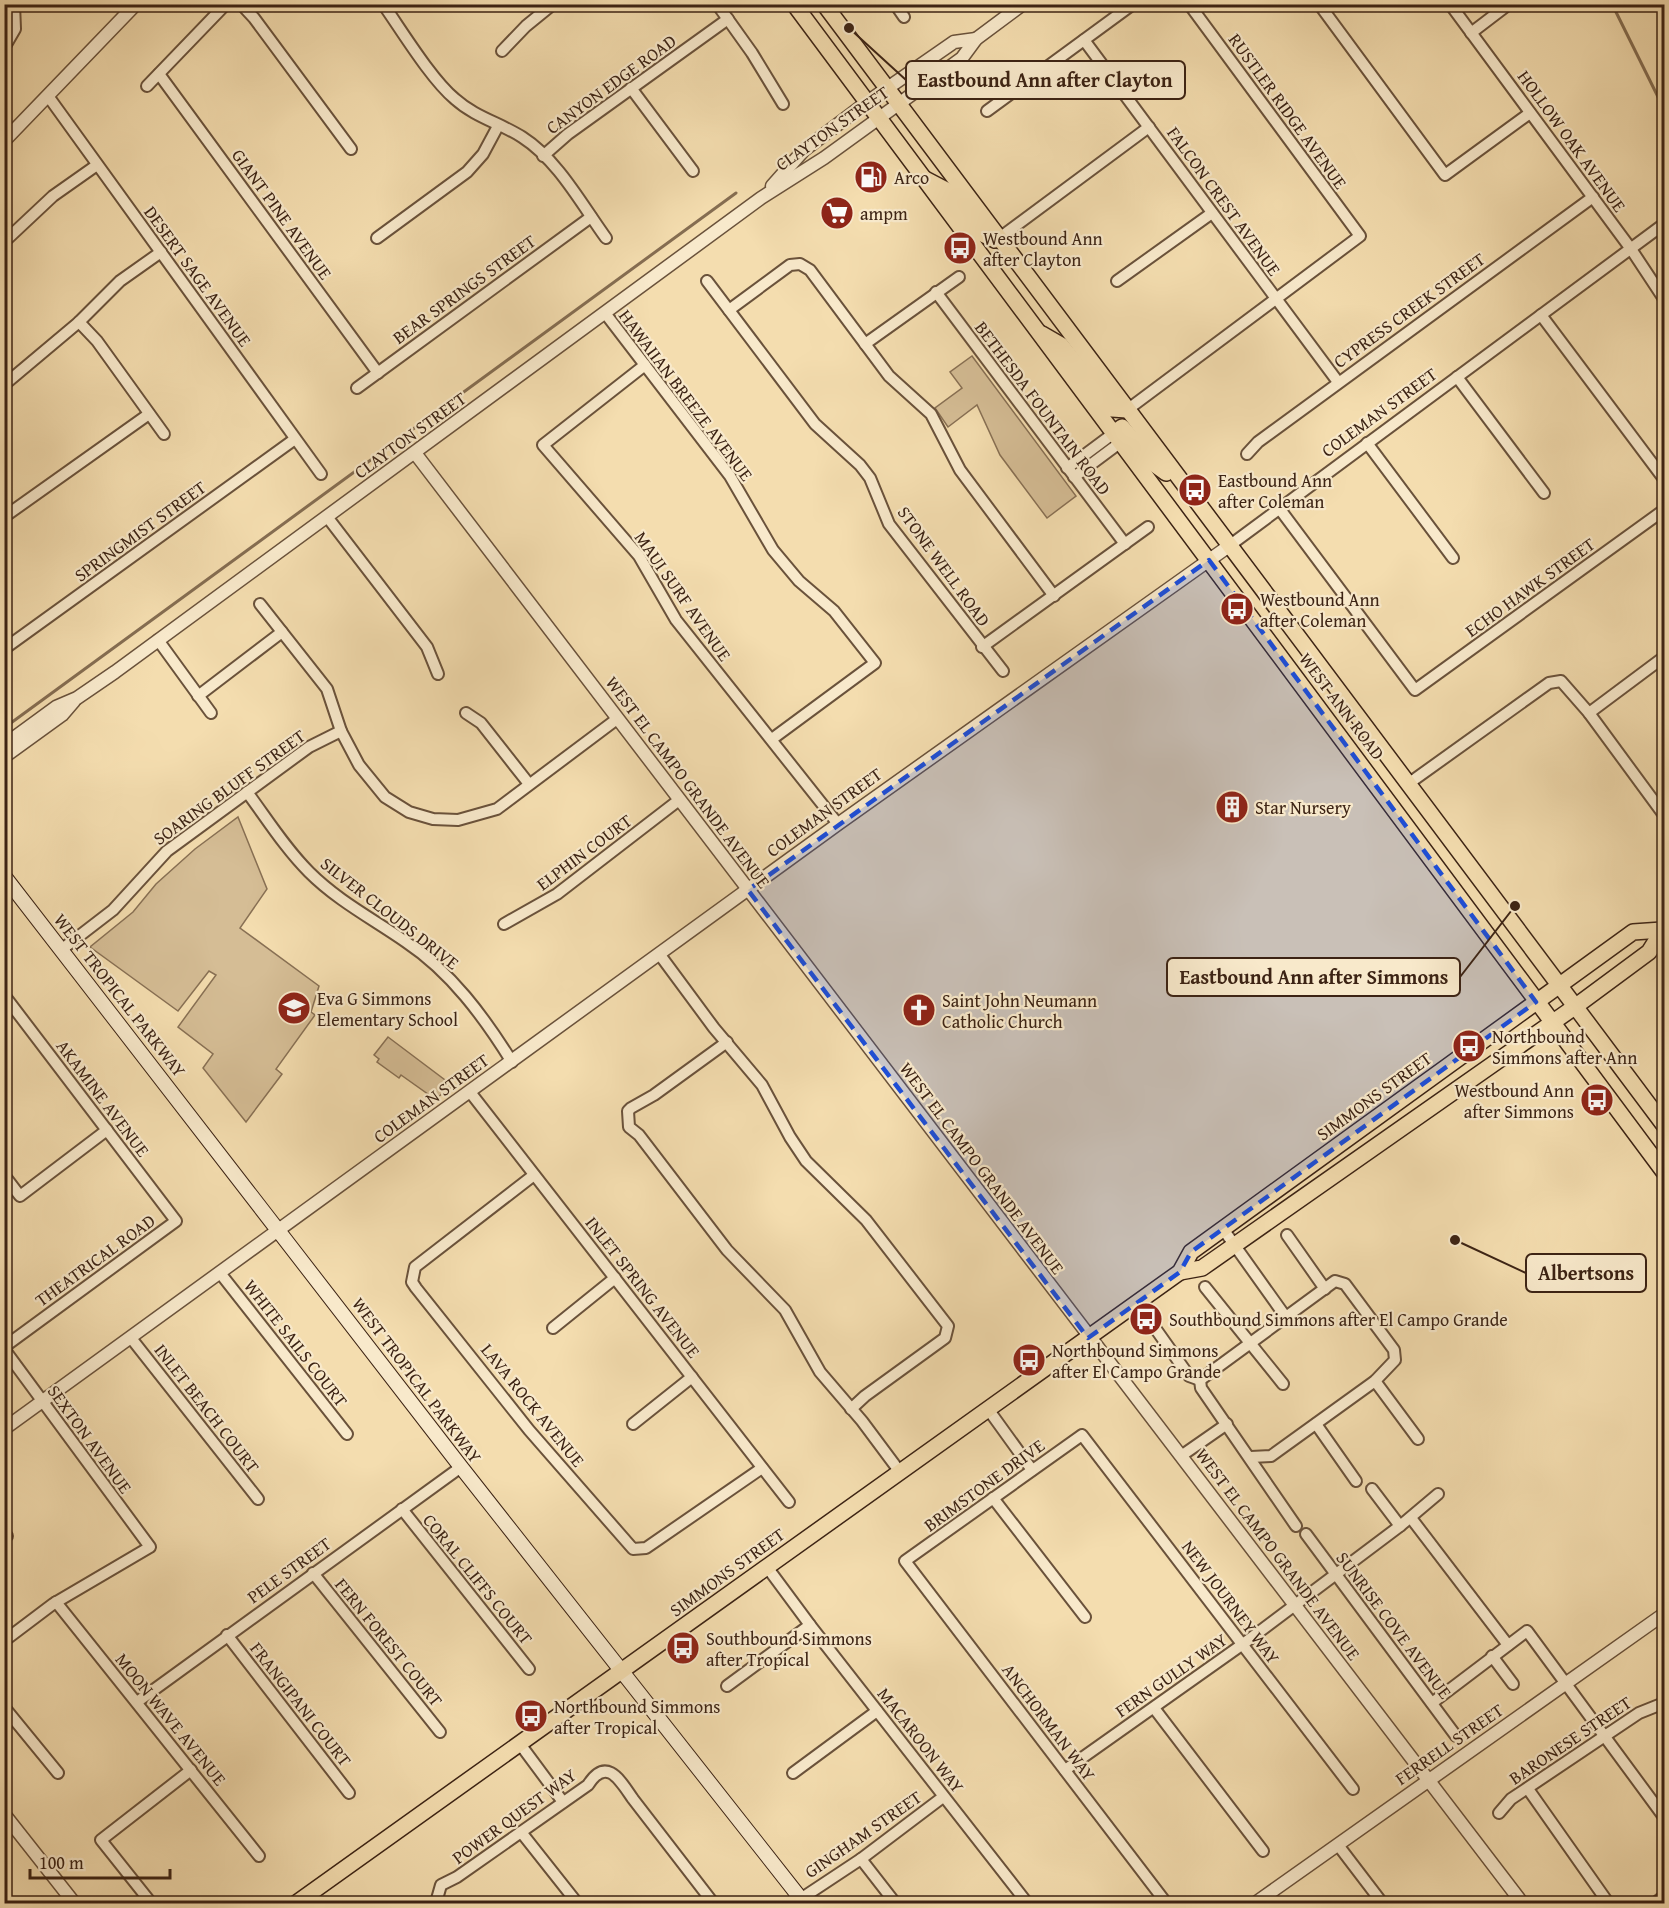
<svg xmlns="http://www.w3.org/2000/svg" width="1669" height="1908" font-family="'Gentium Book Plus',serif">
<style>
.green{fill:#d5bd95;stroke:#887054;stroke-width:1.5}
.lines{fill:none;stroke-linecap:round;stroke-linejoin:round}
.stream{stroke:#856d51;stroke-width:3}
.minor-casing{stroke:#6a523b;stroke-width:14}
.tertiary-casing{stroke:#6a523b;stroke-width:15}
.secondary-casing{stroke:#3c2314;stroke-width:16}
.primary-casing{stroke:#3c2314;stroke-width:18}
.minor{stroke:#f8e9cb;stroke-width:10}
.tertiary{stroke:#f8e9cb;stroke-width:12}
.secondary{stroke:#f8e9cb;stroke-width:14}
.primary{stroke:#f4ddaf;stroke-width:15}
.marked{fill:#1d4ed8;fill-opacity:0.2;stroke:#1d4ed8;stroke-width:4.5;stroke-dasharray:12 8;stroke-linejoin:round}
.labels{text-anchor:middle;dominant-baseline:central;stroke-width:4.5;stroke-linejoin:round;paint-order:stroke}
.street-label{font-size:18px;fill:#3c2314;stroke:#f8e9cb}
.poi-label{font-size:18px;fill:#3c2314;stroke:#f8e9cb;text-anchor:start}
.leader{fill:none;stroke:#3c2314;stroke-width:2}
.callout-dot{fill:#3c2314;stroke:#f8e9cb;stroke-width:2}
.callout{fill:#f8e9cb;stroke:#3c2314;stroke-width:2}
.callout-label{font-size:20px;text-anchor:middle;font-weight:bold;fill:#3c2314}
</style>
<rect width="100%" height="100%" fill="#f4ddaf"/>
<filter id="stains"><feTurbulence type="fractalNoise" baseFrequency=".00333" numOctaves="4"/><feColorMatrix values="0 0 0 0 .2 0 0 0 0 .09 0 0 0 0 .02 0 0 0 .5 -.17"/></filter>
<radialGradient id="worn" r=".72"><stop offset=".6" stop-color="#630" stop-opacity="0"/><stop offset="1" stop-color="#630" stop-opacity=".3"/></radialGradient>
<g class="green">
<path d="M972,356L1076,496L1047,518L1000,455L977,405L948,427L935,408L962,388L950,372Z"/>
<path d="M238,817L267,889L240,928L319,986L311,1012L315,1015L276,1069L282,1074L246,1122L203,1068L213,1054L178,1027L216,975L209,971L178,1011L90,947L133,912L156,884L195,849Z"/>
<path d="M388,1037L453,1086L435,1099L401,1075L399,1078L377,1062L379,1059L374,1055Z"/>
</g>
<g class="lines">
<g class="stream">
<path d="M1612,4L1664,109"/>
<path d="M4,728L736,193"/>
</g>
<defs>
<g id="minor">
<path d="M241,4L254,18L351,149"/>
<path d="M383,4C402,31 431,79 455,99C475,117 500,123 522,137C558,160 582,205 606,238"/>
<path d="M717,4L752,53L783,104"/>
<path d="M895,4L904,17"/>
<path d="M1319,4L1445,175L1530,113"/>
<path d="M1450,4L1631,249L1664,299"/>
<path d="M1471,33L1509,4"/>
<path d="M1084,40L1338,382"/>
<path d="M4,48L15,29L14,4"/>
<path d="M502,51L526,26L553,4"/>
<path d="M159,74L378,373"/>
<path d="M147,86L226,4"/>
<path d="M631,88L693,171"/>
<path d="M48,96L321,474"/>
<path d="M987,111L1133,4"/>
<path d="M543,156L568,134L728,19"/>
<path d="M377,238L467,172L483,154L498,126"/>
<path d="M998,239L1149,127"/>
<path d="M4,242L53,196L97,165"/>
<path d="M707,281L815,424L860,465L870,478L889,524L1003,671"/>
<path d="M1117,281L1212,213"/>
<path d="M936,292L1125,544"/>
<path d="M729,310L790,265L800,264L810,270L889,376L931,414L960,470L1054,596"/>
<path d="M605,313L730,476L773,550L799,581L834,611L875,663L772,739"/>
<path d="M1541,315L1664,479"/>
<path d="M79,322L97,341L164,434"/>
<path d="M865,344L959,277"/>
<path d="M645,365L543,445L639,556L676,620L838,824"/>
<path d="M1457,377L1544,493"/>
<path d="M4,385L79,322L120,281L161,252"/>
<path d="M357,388L591,217"/>
<path d="M1127,410L1360,236L1189,4"/>
<path d="M1367,443L1453,558"/>
<path d="M1247,454L1258,442L1593,197"/>
<path d="M1067,468L1114,433"/>
<path d="M1074,477L1121,442"/>
<path d="M1279,508L1415,690L1664,510"/>
<path d="M4,517L149,414"/>
<path d="M328,518L427,647L438,674"/>
<path d="M1229,546L1664,224"/>
<path d="M260,604L327,689L341,731L359,765L385,797L409,812L433,819L458,820L497,809L617,719"/>
<path d="M158,640L211,713"/>
<path d="M982,647L1148,527"/>
<path d="M4,649L295,439"/>
<path d="M198,696L282,632"/>
<path d="M466,713L481,723L529,784"/>
<path d="M1589,713L1664,657"/>
<path d="M1408,784L1549,683L1561,681L1589,713L1664,815"/>
<path d="M247,792C267,819 285,848 309,872C338,901 373,919 406,942C451,972 484,1017 512,1062"/>
<path d="M504,924L557,894L679,800"/>
<path d="M61,950L113,910L167,851L309,747L341,731"/>
<path d="M660,955L714,1028L762,1085L790,1137L806,1161L866,1220L948,1326L945,1338L865,1396L851,1409"/>
<path d="M4,995L176,1221L4,1347"/>
<path d="M727,1042L654,1095L631,1108L628,1111L629,1127L639,1135L727,1250L785,1310L820,1372L862,1421L900,1472"/>
<path d="M470,1092L789,1502"/>
<path d="M4,1175L20,1196L107,1130"/>
<path d="M534,1175L415,1267L412,1282L416,1288L529,1430L633,1549L646,1548L762,1468"/>
<path d="M1223,1229L1285,1316"/>
<path d="M1287,1235L1325,1289"/>
<path d="M220,1273L347,1434"/>
<path d="M1205,1287L1283,1384"/>
<path d="M553,1328L615,1278"/>
<path d="M1155,1328L1189,1376L1200,1380"/>
<path d="M131,1338L258,1499"/>
<path d="M4,1349L150,1547L53,1604L4,1641"/>
<path d="M1200,1380L1335,1281L1345,1284L1394,1350L1395,1360L1375,1381L1271,1456L1251,1457"/>
<path d="M1200,1380L1201,1388L1296,1526"/>
<path d="M1375,1381L1418,1439"/>
<path d="M988,1409L1032,1470"/>
<path d="M633,1424L692,1377"/>
<path d="M1316,1424L1356,1481"/>
<path d="M1181,1456L1227,1424"/>
<path d="M1372,1489L1400,1526"/>
<path d="M993,1498L1085,1617"/>
<path d="M402,1509L529,1669"/>
<path d="M1411,1518L1508,1645"/>
<path d="M4,1533L7,1536"/>
<path d="M1306,1534L1456,1736"/>
<path d="M767,1567L810,1625L1028,1904"/>
<path d="M313,1573L440,1732"/>
<path d="M56,1602L259,1856"/>
<path d="M227,1635L349,1793"/>
<path d="M1492,1656L1513,1684"/>
<path d="M727,1686L810,1625"/>
<path d="M137,1702L461,1467"/>
<path d="M1432,1703L1527,1631L1664,1817"/>
<path d="M4,1707L58,1773"/>
<path d="M1154,1708L1263,1851"/>
<path d="M520,1744L563,1802"/>
<path d="M1065,1770L1243,1644L1400,1526L1438,1494"/>
<path d="M793,1773L877,1711"/>
<path d="M1528,1789L1609,1904"/>
<path d="M1499,1813L1511,1799L1639,1713L1664,1703"/>
<path d="M521,1832L578,1904"/>
<path d="M1338,1845L1383,1904"/>
<path d="M861,1859L896,1904"/>
<path d="M152,1904L101,1840L191,1770"/>
<path d="M440,1904L437,1899L441,1885L457,1877L588,1785C607,1755 621,1782 633,1799L714,1904"/>
<path d="M793,1904L861,1859L943,1797"/>
<path d="M1167,1904L905,1561L1082,1435L1353,1789"/>
<path d="M1654,1904L1664,1896"/>
</g>
<g id="tertiary">
<path d="M4,141L136,4"/>
<path d="M772,186L804,150L866,103L954,42L976,39"/>
<path d="M415,453L1523,1904"/>
<path d="M4,745L56,707L77,698L115,672L761,198L824,158L962,58L976,39L1023,4"/>
<path d="M4,757L62,715L74,701"/>
<path d="M4,1429L838,824L1229,546"/>
<path d="M4,1814L75,1904"/>
<path d="M1254,1904L1664,1614"/>
</g>
<path id="secondary" d="M4,876L461,1467L805,1904"/>
<g id="primary">
<path d="M794,4L1664,1172"/>
<path d="M824,4L1664,1125"/>
<path d="M925,179L946,190L982,234L995,240"/>
<path d="M1042,334L1061,345L1112,409L1127,410"/>
<path d="M1114,433L1122,427L1155,465L1166,473"/>
<path d="M1180,1272L1202,1268L1576,1006L1649,952L1664,928"/>
<path d="M295,1904L1180,1272L1191,1252L1633,932L1662,930"/>
</g>
</defs>
<use href="#minor" class="minor-casing"/>
<use href="#tertiary" class="tertiary-casing"/>
<use href="#secondary" class="secondary-casing"/>
<use href="#primary" class="primary-casing"/>
<use href="#minor" class="minor"/>
<use href="#tertiary" class="tertiary"/>
<use href="#secondary" class="secondary"/>
<use href="#primary" class="primary"/>
</g>
<path class="marked" d="M1209,560L1536,1002L1191,1252L1180,1272L1088,1338L748,890Z"/>
<defs>
<symbol id="fuel-disc" viewBox="-11 -11 22 22"><circle r="9.5" fill="#8f2418" stroke="#f8e9cb"/><path d="M-5.5-6h7V0h2V4h1.3V-2.5L3-4.5l.8-.8L6-3V5H2.5V1h-1V6h-7ZM-4.2-4.7v3.2H.2V-4.7Z" fill="#fff"/></symbol>
<symbol id="supermarket-disc" viewBox="-11 -11 22 22"><circle r="9.5" fill="#8f2418" stroke="#f8e9cb"/><path d="M-6-5.5h2.5l.6 2H6L4.5 2H-2.5L-4.4-4H-6ZM-1.5 3.2a1.3 1.3 0 1 0 .1 0ZM3 3.2a1.3 1.3 0 1 0 .1 0Z" fill="#fff"/></symbol>
<symbol id="bus-disc" viewBox="-11 -11 22 22"><circle r="9.5" fill="#8f2418" stroke="#f8e9cb"/><path d="M-5-6H5V4H4V6H2V4H-2V6H-4V4H-5ZM-3.5-4V0h7V-4ZM-3.5 1.2v1.5H-2V1.2ZM2 1.2v1.5H3.5V1.2Z" fill="#fff"/></symbol>
<symbol id="building-disc" viewBox="-11 -11 22 22"><circle r="9.5" fill="#8f2418" stroke="#f8e9cb"/><path d="M-4-6H4V6H1V3H-1V6H-4ZM-2.5-4.3h1.7v1.8h-1.7ZM.8-4.3h1.7v1.8H.8ZM-2.5-1h1.7V.8h-1.7ZM.8-1h1.7V.8H.8Z" fill="#fff"/></symbol>
<symbol id="school-disc" viewBox="-11 -11 22 22"><circle r="9.5" fill="#8f2418" stroke="#f8e9cb"/><path d="M0-5L7-2L0 1L-7-2ZM-4 1L0 2.5L4 1V4Q0 6-4 4Z" fill="#fff"/></symbol>
<symbol id="church-disc" viewBox="-11 -11 22 22"><circle r="9.5" fill="#8f2418" stroke="#f8e9cb"/><path d="M-1.2-6h2.4v3.5h3.3v2.4h-3.3V6h-2.4V-.1h-3.3v-2.4h3.3Z" fill="#fff"/></symbol>
</defs>
<g fill-rule="evenodd">
<use href="#fuel-disc" x="852" y="158" width="38" height="38"/>
<use href="#supermarket-disc" x="818" y="194" width="38" height="38"/>
<use href="#bus-disc" x="941" y="229" width="38" height="38"/>
<use href="#bus-disc" x="1176" y="471" width="38" height="38"/>
<use href="#bus-disc" x="1218" y="590" width="38" height="38"/>
<use href="#building-disc" x="1213" y="788" width="38" height="38"/>
<use href="#school-disc" x="275" y="989" width="38" height="38"/>
<use href="#church-disc" x="900" y="991" width="38" height="38"/>
<use href="#bus-disc" x="1450" y="1027" width="38" height="38"/>
<use href="#bus-disc" x="1578" y="1081" width="38" height="38"/>
<use href="#bus-disc" x="1127" y="1300" width="38" height="38"/>
<use href="#bus-disc" x="1010" y="1341" width="38" height="38"/>
<use href="#bus-disc" x="664" y="1629" width="38" height="38"/>
<use href="#bus-disc" x="512" y="1697" width="38" height="38"/>
</g>
<g class="labels">
<g class="street-label">
<text transform="translate(611 84) rotate(-36)">CANYON EDGE ROAD</text>
<text transform="translate(1288 111) rotate(54)">RUSTLER RIDGE AVENUE</text>
<text transform="translate(832 128) rotate(-35)">CLAYTON STREET</text>
<text transform="translate(1572 141) rotate(54)">HOLLOW OAK AVENUE</text>
<text transform="translate(1224 201) rotate(54)">FALCON CREST AVENUE</text>
<text transform="translate(282 214) rotate(54)">GIANT PINE AVENUE</text>
<text transform="translate(198 276) rotate(54)">DESERT SAGE AVENUE</text>
<text transform="translate(464 289) rotate(-36)">BEAR SPRINGS STREET</text>
<text transform="translate(1409 310) rotate(-36)">CYPRESS CREEK STREET</text>
<text transform="translate(686 395) rotate(53)">HAWAIIAN BREEZE AVENUE</text>
<text transform="translate(1043 408) rotate(53)">BETHESDA FOUNTAIN ROAD</text>
<text transform="translate(1379 412) rotate(-36)">COLEMAN STREET</text>
<text transform="translate(410 435) rotate(-36)">CLAYTON STREET</text>
<text transform="translate(140 531) rotate(-36)">SPRINGMIST STREET</text>
<text transform="translate(944 566) rotate(54)">STONE WELL ROAD</text>
<text transform="translate(1530 587) rotate(-36)">ECHO HAWK STREET</text>
<text transform="translate(683 596) rotate(55)">MAUI SURF AVENUE</text>
<text transform="translate(1342 706) rotate(53)">WEST ANN ROAD</text>
<text transform="translate(688 782) rotate(53)">WEST EL CAMPO GRANDE AVENUE</text>
<text transform="translate(229 787) rotate(-36)">SOARING BLUFF STREET</text>
<text transform="translate(824 812) rotate(-36)">COLEMAN STREET</text>
<text transform="translate(584 852) rotate(-37)">ELPHIN COURT</text>
<text transform="translate(390 913) rotate(38)">SILVER CLOUDS DRIVE</text>
<text transform="translate(120 995) rotate(52)">WEST TROPICAL PARKWAY</text>
<text transform="translate(1374 1096) rotate(-36)">SIMMONS STREET</text>
<text transform="translate(103 1098) rotate(53)">AKAMINE AVENUE</text>
<text transform="translate(431 1098) rotate(-36)">COLEMAN STREET</text>
<text transform="translate(982 1168) rotate(53)">WEST EL CAMPO GRANDE AVENUE</text>
<text transform="translate(95 1260) rotate(-36)">THEATRICAL ROAD</text>
<text transform="translate(643 1287) rotate(52)">INLET SPRING AVENUE</text>
<text transform="translate(296 1343) rotate(52)">WHITE SAILS COURT</text>
<text transform="translate(417 1380) rotate(53)">WEST TROPICAL PARKWAY</text>
<text transform="translate(533 1405) rotate(51)">LAVA ROCK AVENUE</text>
<text transform="translate(207 1408) rotate(52)">INLET BEACH COURT</text>
<text transform="translate(90 1439) rotate(54)">SEXTON AVENUE</text>
<text transform="translate(984 1485) rotate(-36)">BRIMSTONE DRIVE</text>
<text transform="translate(1278 1554) rotate(53)">WEST EL CAMPO GRANDE AVENUE</text>
<text transform="translate(289 1570) rotate(-36)">PELE STREET</text>
<text transform="translate(727 1572) rotate(-36)">SIMMONS STREET</text>
<text transform="translate(478 1579) rotate(51)">CORAL CLIFFS COURT</text>
<text transform="translate(1231 1602) rotate(53)">NEW JOURNEY WAY</text>
<text transform="translate(1394 1625) rotate(53)">SUNRISE COVE AVENUE</text>
<text transform="translate(389 1642) rotate(51)">FERN FOREST COURT</text>
<text transform="translate(1171 1675) rotate(-35)">FERN GULLY WAY</text>
<text transform="translate(301 1704) rotate(52)">FRANGIPANI COURT</text>
<text transform="translate(171 1719) rotate(51)">MOON WAVE AVENUE</text>
<text transform="translate(1049 1722) rotate(53)">ANCHORMAN WAY</text>
<text transform="translate(921 1740) rotate(52)">MACAROON WAY</text>
<text transform="translate(1570 1740) rotate(-34)">BARONESE STREET</text>
<text transform="translate(1449 1744) rotate(-35)">FERRELL STREET</text>
<text transform="translate(514 1816) rotate(-36)">POWER QUEST WAY</text>
<text transform="translate(863 1834) rotate(-35)">GINGHAM STREET</text>
</g>
<g class="poi-label">
<text x="894" y="177">Arco</text>
<text x="860" y="213">ampm</text>
<text x="983" y="238">Westbound Ann<tspan x="983" dy="21">after Clayton</tspan></text>
<text x="1218" y="480">Eastbound Ann<tspan x="1218" dy="21">after Coleman</tspan></text>
<text x="1260" y="599">Westbound Ann<tspan x="1260" dy="21">after Coleman</tspan></text>
<text x="1255" y="807">Star Nursery</text>
<text x="317" y="998">Eva G Simmons<tspan x="317" dy="21">Elementary School</tspan></text>
<text x="942" y="1000">Saint John Neumann<tspan x="942" dy="21">Catholic Church</tspan></text>
<text x="1492" y="1036">Northbound<tspan x="1492" dy="21">Simmons after Ann</tspan></text>
<text x="1574" y="1090" text-anchor="end">Westbound Ann<tspan x="1574" dy="21">after Simmons</tspan></text>
<text x="1169" y="1319">Southbound Simmons after El Campo Grande</text>
<text x="1052" y="1350">Northbound Simmons<tspan x="1052" dy="21">after El Campo Grande</tspan></text>
<text x="706" y="1638">Southbound Simmons<tspan x="706" dy="21">after Tropical</tspan></text>
<text x="554" y="1706">Northbound Simmons<tspan x="554" dy="21">after Tropical</tspan></text>
</g>
</g>
<path class="leader" d="M849 28L906 80M1515 906L1460 977M1455 1240L1526 1273"/>
<g class="callout-dot">
<circle cx="849" cy="28" r="6"/>
<circle cx="1515" cy="906" r="6"/>
<circle cx="1455" cy="1240" r="6"/>
</g>
<g class="callout">
<rect x="906" y="61" width="279" height="38" rx="6"/>
<rect x="1167" y="958" width="293" height="38" rx="6"/>
<rect x="1526" y="1254" width="120" height="38" rx="6"/>
</g>
<g class="callout-label">
<text x="1045" y="87">Eastbound Ann after Clayton</text>
<text x="1314" y="984">Eastbound Ann after Simmons</text>
<text x="1586" y="1280">Albertsons</text>
</g>
<rect width="1669" height="1908" fill="none" stroke="#f4ddaf" stroke-width="24"/>
<rect x="6" y="6" width="1657" height="1896" fill="none" stroke="#3c2314" stroke-width="3"/>
<rect x="12" y="12" width="1645" height="1884" fill="none" stroke="#3c2314" stroke-width="1.5"/>
<path d="M30 1869v9h140v-9" fill="none" stroke="#3c2314" stroke-width="3"/>
<text x="39" y="1869" font-size="18" fill="#3c2314" stroke="#f8e9cb" stroke-width="4.5" paint-order="stroke">100 m</text>
<rect width="100%" height="100%" filter="url(#stains)"/>
<rect width="100%" height="100%" fill="url(#worn)"/>
</svg>
